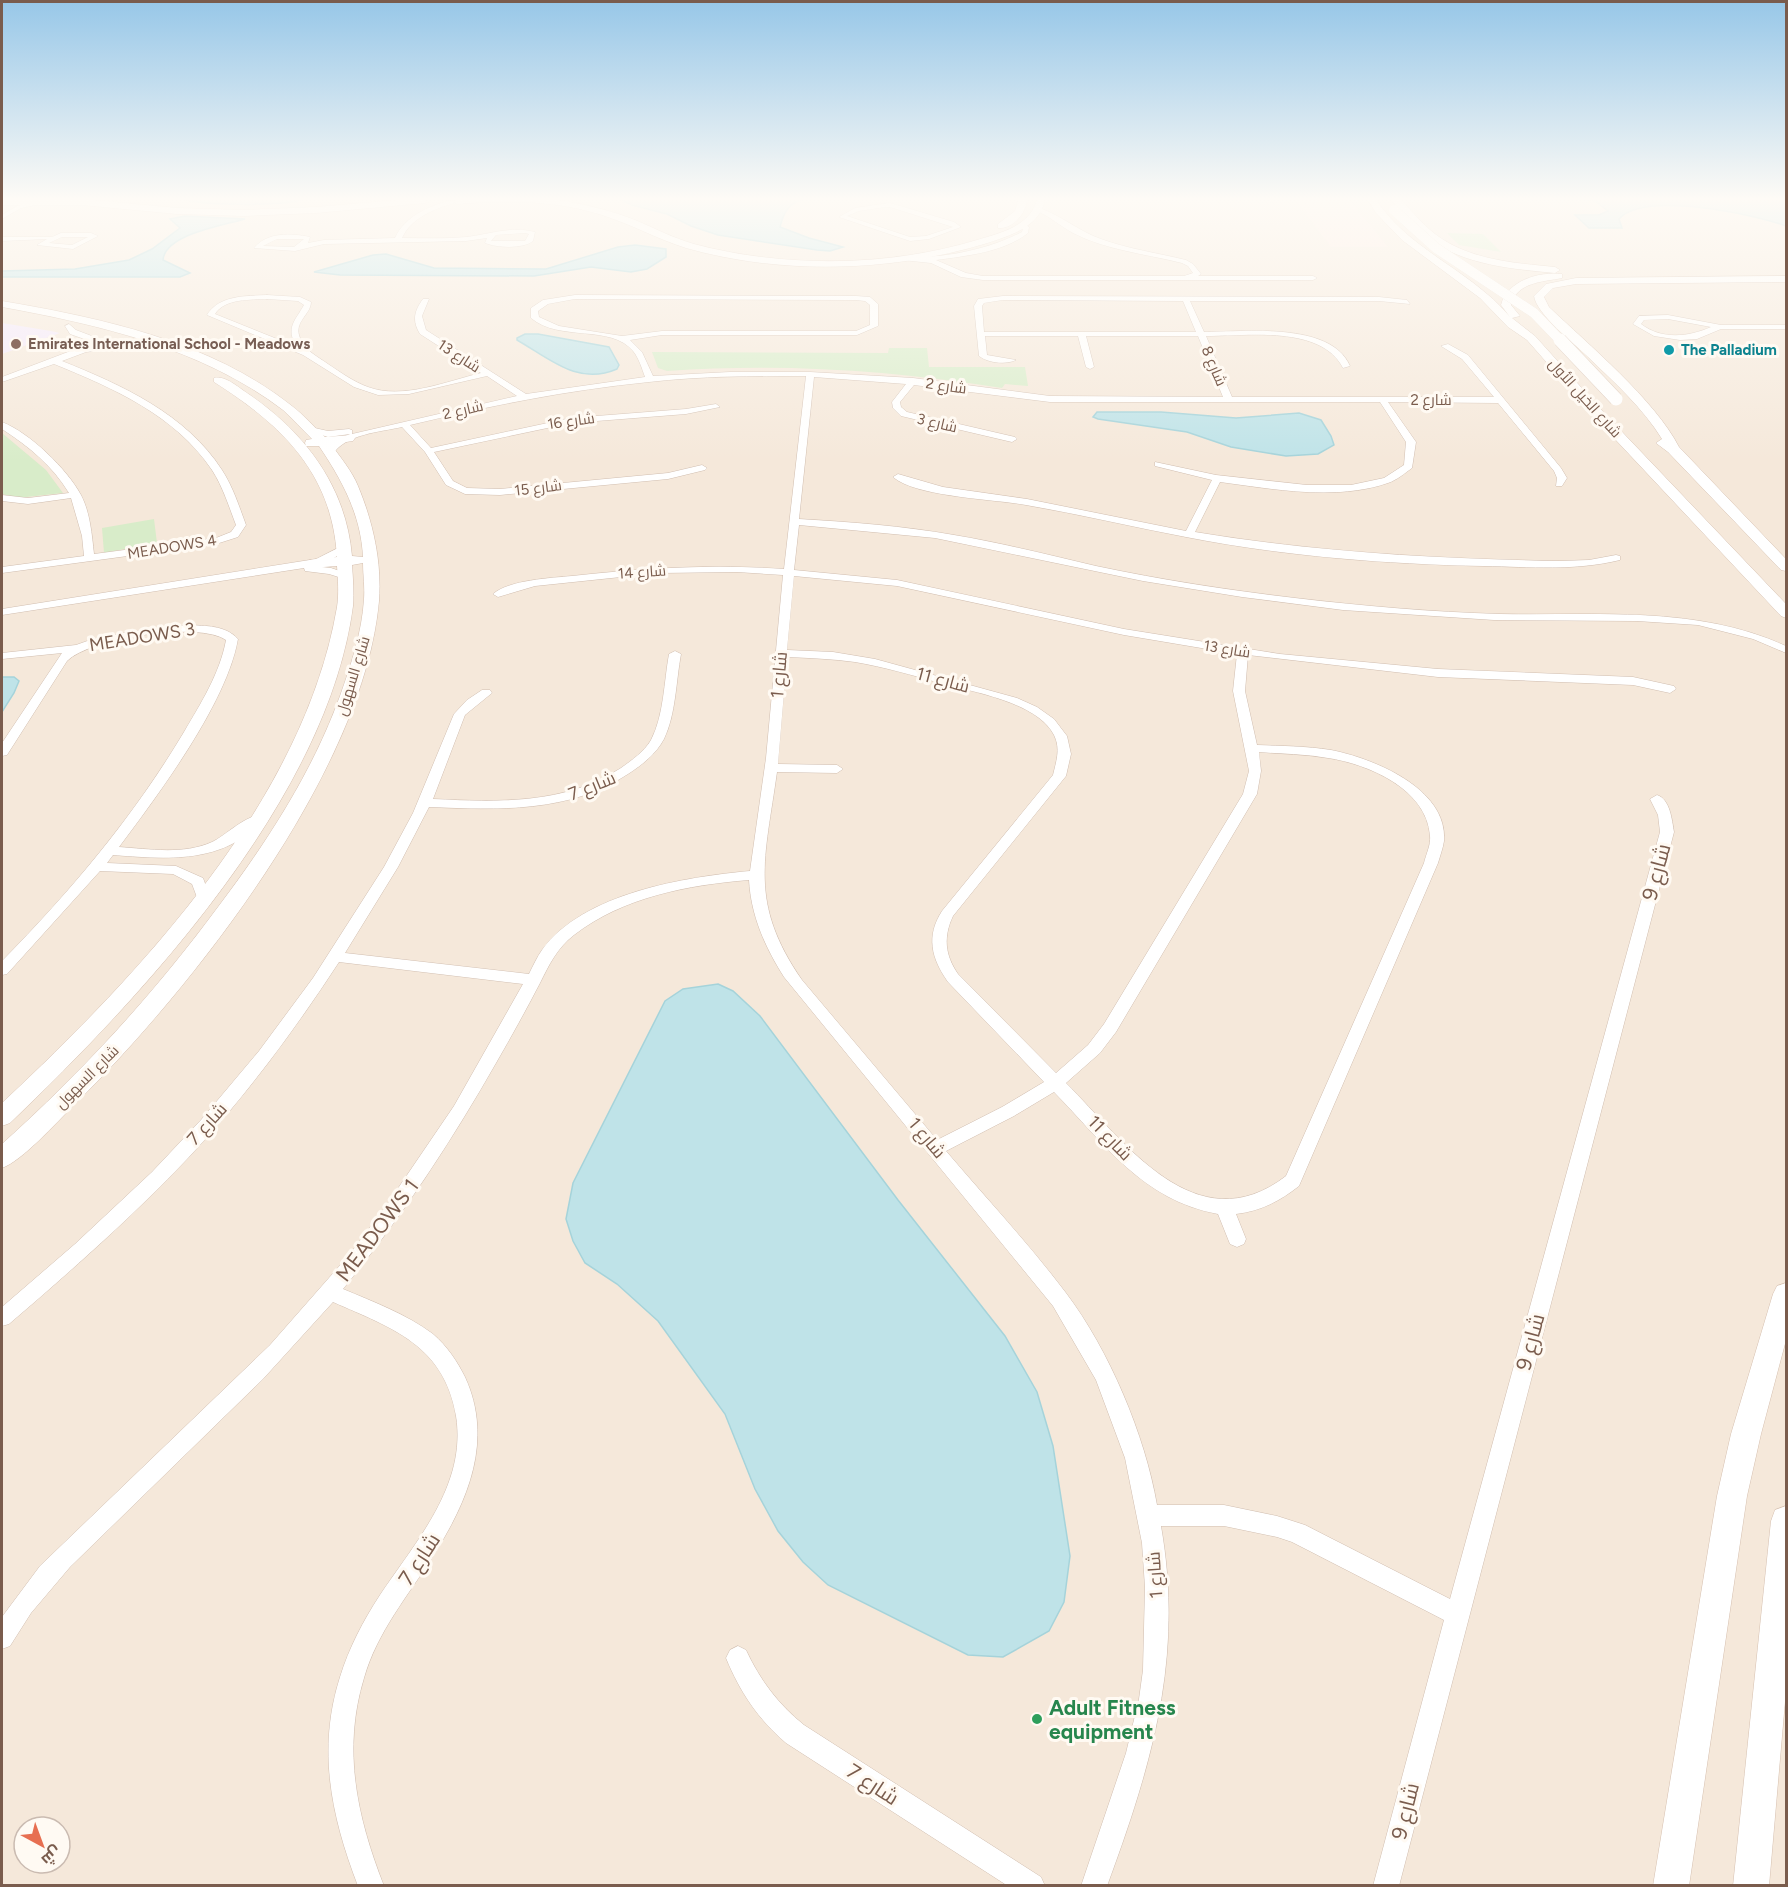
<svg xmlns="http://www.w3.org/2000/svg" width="1788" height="1887" font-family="Figtree,Cairo,sans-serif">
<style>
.residential{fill:#f5e8da;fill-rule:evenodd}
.commercial{fill:#fde8e0}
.education{fill:#f3e8fa}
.green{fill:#d8ecc9}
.water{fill:#bfe3e8;stroke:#a5d3da;stroke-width:1.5}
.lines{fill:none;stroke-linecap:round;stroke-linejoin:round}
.street-casing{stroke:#d1beb0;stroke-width:1}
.secondary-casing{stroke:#d6c0b0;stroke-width:1}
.street{fill:#fff;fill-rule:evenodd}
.secondary{fill:#fff;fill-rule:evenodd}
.secondary-bridge-far1-casing{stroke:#d6c0b0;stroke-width:10;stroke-linecap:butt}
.secondary-bridge-casing{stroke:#d6c0b0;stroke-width:14;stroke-linecap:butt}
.secondary-bridge-far1{stroke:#fff;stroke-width:10}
.secondary-bridge{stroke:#fff;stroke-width:13}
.education-dot{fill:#8d6e63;stroke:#fffaf3;stroke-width:2}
.culture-dot{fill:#0f9aa8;stroke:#fffaf3;stroke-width:2}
.leisure-dot{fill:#2e9e5b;stroke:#fffaf3;stroke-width:2}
.labels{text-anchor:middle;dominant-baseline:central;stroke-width:6;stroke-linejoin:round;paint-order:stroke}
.far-education-label{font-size:15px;font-weight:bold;fill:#785e54;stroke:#fffaf3;text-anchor:start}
.far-culture-label{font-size:15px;font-weight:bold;fill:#0d838f;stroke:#fffaf3;text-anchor:start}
.far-street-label{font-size:15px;fill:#7a5c4d;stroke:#fffaf3}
.street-label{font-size:18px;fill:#7a5c4d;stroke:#fffaf3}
.near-street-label{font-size:21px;fill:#7a5c4d;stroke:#fffaf3}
.near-leisure-label{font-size:21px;font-weight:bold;fill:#27864d;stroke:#fffaf3;text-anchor:start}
</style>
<rect width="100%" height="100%" fill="#fdf6ec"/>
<path class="residential" d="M2,198H1786V1885L2,1886ZM24,1827H60V1863H24Z"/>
<path class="commercial" d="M1294,198H1348L1388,247H1331Z"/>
<path class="education" d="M2,323L51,331L60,333L2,354Z"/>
<g class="green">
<path d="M1447,233L1483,234L1501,252L1459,245Z"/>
<path d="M889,348H927L929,367H1025L1028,386L1005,384L1002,388C890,370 780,363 667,371L658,368L652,352L888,353Z"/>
<path d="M2,433L46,470L63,493L17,498L2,494Z"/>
<path d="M154,519L157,543L104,553L102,528Z"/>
</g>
<g class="water">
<path d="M178,198H308C285,207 202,206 178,198Z"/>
<path d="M617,198H806C789,203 784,211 780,227L809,238L843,247L830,251L817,250L718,235L691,226L667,214L632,205Z"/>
<path d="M1577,198H1786V226C1754,214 1644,191 1619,219L1622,228H1589L1575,215H1599L1608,211L1595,201Z"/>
<path d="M185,216L245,219C225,225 165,234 163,260L190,273L180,277H2V271L75,269L129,260L152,249L180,228L170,219Z"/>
<path d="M635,245L666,249V257L647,269L631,272L591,267L534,276L340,275L314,272L373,255L386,254L434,268L546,269L618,247Z"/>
<path d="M525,334H538L609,347L619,365L617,369C578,386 550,359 517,340V338Z"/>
<path d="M1097,412H1161L1236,418L1299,413L1321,420L1331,436L1334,445L1318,454L1286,456L1231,447L1187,432L1098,419L1093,417Z"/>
<path d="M2,677H14L19,681L14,693L2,712Z"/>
<path d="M718,984L733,991L760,1016L898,1200L1005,1336L1037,1392L1053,1446L1070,1556L1064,1602L1049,1631L1003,1657L968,1655L828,1585L803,1562L778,1531L755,1489L725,1414L658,1321L617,1284L585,1263L573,1241L566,1219L573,1183L665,1001L683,989Z"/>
</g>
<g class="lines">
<defs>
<g id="street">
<path d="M131,198H137V200L132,201Z"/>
<path d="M42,200L44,203L21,208L2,219V215L17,206Z"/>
<path d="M452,200L454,203C434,209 411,218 402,238C423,238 445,239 467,237C490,234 511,226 535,232L533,241C523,249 497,248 485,243L487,238L466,241L324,244L295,251L254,248C267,232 291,233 310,237L308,243L324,240L395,238C405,216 429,206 452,200ZM525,233L529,234L525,241H491L496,235ZM277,239H304L294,247L263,246Z"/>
<path d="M890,203L954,222L961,227L929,239L910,241L839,217L855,208ZM885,207H890L953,227L926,236L910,237L847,216L859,211Z"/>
<path d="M1039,208C1061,215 1078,231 1101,239C1128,249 1158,253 1186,260L1193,264L1201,274L1198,276H1313L1317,278L1313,280H983L961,277L931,263L893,259L896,257C938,259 983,252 1022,232L1023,228L1020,225L1023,223L1029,227L1028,233C1004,252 966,256 936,260L966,273L983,276H1184L1193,273L1188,266L1182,263C1146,254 1106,250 1073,233C1060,226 1051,217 1037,211Z"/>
<path d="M61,233H91L98,236L73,249L37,245L47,239L2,241V237H52ZM62,237H88L72,245L49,243Z"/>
<path d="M267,295L300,297L311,302C311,314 295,321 299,335C303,350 317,356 328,364C340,372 354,382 368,387C403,400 447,381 481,373L420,334C412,321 414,311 423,299H429L422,316L426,330L526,394L645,377C642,369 639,358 633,351C611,324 559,342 531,318V308L543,300L575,295L856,296L870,297L878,304V326L857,335H662L630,340L642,352L653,376L730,372H810L913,378L1050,396L1223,397L1198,336H1086L1094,367L1090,369L1086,367L1078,336H985L987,355L1016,360C1006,365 988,363 979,356L974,306L978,299L1003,296L1379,297L1407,300L1410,304L1379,301H1190L1204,332C1243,332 1331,321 1350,366L1343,368C1321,325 1247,336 1206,336L1232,397H1494L1462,359L1441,346L1448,344L1468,355L1561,468L1567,478L1562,486H1556L1557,478L1554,471L1498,403L1388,402L1416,442L1412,468C1405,473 1397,480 1388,483C1336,501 1273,489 1220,482L1195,532C1316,552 1437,559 1560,561L1589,560L1616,555L1620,556V560C1575,571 1530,567 1484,566C1385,564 1283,556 1186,537C1133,527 1079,514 1026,505C994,499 916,497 893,477L898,474L943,487L1027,499L1186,531L1212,480L1155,466V462L1216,475L1307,485H1351L1384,478L1404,465L1406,442L1380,402H1050L914,385L900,402L901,407L907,412L1015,437L1017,439L1012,442L901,416L893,408L892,402L906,384L814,377L799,519C851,522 903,526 954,535C1002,543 1049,555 1096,566C1162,580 1228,590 1295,598C1363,606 1431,612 1500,614C1597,616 1696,605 1786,646V653L1753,639L1698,625L1637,621L1494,620L1343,610L1242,597L1143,581L935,538L799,525L794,570L897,580L1124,629L1280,654L1438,669L1633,677L1674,686L1676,689L1670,693L1633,685L1438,677L1248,655L1245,691L1257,745C1281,746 1306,746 1331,750C1372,758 1448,788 1444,841C1443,848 1440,856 1438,863L1299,1186C1280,1201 1261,1211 1236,1214L1246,1239L1244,1244L1237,1247L1230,1244L1218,1214C1142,1200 1105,1144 1054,1092L1014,1116L946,1151C986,1198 1029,1244 1066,1293C1109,1350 1145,1435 1157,1505H1224L1277,1516L1305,1525L1450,1599L1660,832L1658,815L1650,799L1657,795C1670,799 1672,820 1674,832L1399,1886H1373L1444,1620L1292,1542L1277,1537L1224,1526H1161C1184,1657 1152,1764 1107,1886H1081L1126,1753L1139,1699L1143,1670L1145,1587L1142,1543L1125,1458L1096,1380L1053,1306L784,977C765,947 751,916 749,880C688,885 623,897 574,935C557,948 549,965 540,983C526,1010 511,1037 496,1063C451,1142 401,1218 343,1289C374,1302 406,1314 433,1334C447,1346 457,1361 465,1377C494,1440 468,1501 433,1556C408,1596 377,1632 364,1678C342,1750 357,1817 384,1886H358C331,1816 317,1749 340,1677C349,1648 363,1621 380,1595C416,1541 467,1485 456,1416C444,1345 392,1328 333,1302L263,1379L70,1567L31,1613L10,1646L2,1649V1617L40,1566L270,1345L350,1254L386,1206L454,1106L523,984L339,962C294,1031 245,1097 189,1157C133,1216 71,1271 9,1324L2,1326V1307L75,1244L152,1172L201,1120L259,1051L313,978L384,867L413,813L454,714L467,700L482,690H490L492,693L465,715L433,799C498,802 564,805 621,768C632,760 644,752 651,740C664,715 664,681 669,654L675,651L681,654C676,681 676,714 664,739C656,754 642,765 628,774C569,813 498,810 429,807L398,867L345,953L529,974C533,966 537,957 542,950C583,893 685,877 750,871L766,758L783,575L737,572L659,573L535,586L498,597L493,594C509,580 551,578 572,576C645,568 711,564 784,569L806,376C753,376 701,376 649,382C568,390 489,406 410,425L431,448L571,418L686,409L716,404L720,407L686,414L571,423L434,452L453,481L467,488L500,489L668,473L702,465L707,468L705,470L668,479L500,495L465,494L446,485L425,452L402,427C380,432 346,434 333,454L330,455L325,452L332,442L350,434L328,437L306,430L310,427L328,431L349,429L352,430V434L517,396L487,376L409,394L378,395L354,387L303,355L207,315C219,295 246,296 267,295ZM267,299L298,301L304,305C295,321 285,328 297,347L215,314C225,298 251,300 267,299ZM575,299L856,300L865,301L870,305V325L856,331H662L622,336L559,326L539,317L538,311L548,304ZM1003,300L1183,301L1196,332H984L982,306L984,303ZM794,576L897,586L1124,635L1237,654L1233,691L1249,771L1243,794L1104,1024L1088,1045L1056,1073L958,974C945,955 943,937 953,916L1066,776L1071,754L1067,736L1054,719L1037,707L1017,698L875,659L833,652L787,650ZM787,657C810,658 833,659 855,662C884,667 912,675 940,683C973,692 1037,702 1054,735C1061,749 1056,762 1053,775L942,911C926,936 931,958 948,982L1044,1082L1002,1107L937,1140L802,980C748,902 765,859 777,772L837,773L843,769L837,765L778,764ZM1259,752C1282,754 1305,754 1328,758C1368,764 1427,789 1430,836C1431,845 1426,854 1424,863L1286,1176C1196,1245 1125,1142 1066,1083L1100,1053L1116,1032L1257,794L1261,771Z"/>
<path d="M1668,315L1721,325H1786V329H1721L1697,339L1680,340L1654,336L1633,324L1639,316ZM1668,319L1711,327C1688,337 1662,340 1641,324L1644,320Z"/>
<path d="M69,324L76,330L97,338L96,346L138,342V346H135L86,352L62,361C122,385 186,414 222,470C233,487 239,506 246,525L238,537L216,544L2,573V567L84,556L82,536L71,498L28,504L2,501V495L28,498L69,493C52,465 28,446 2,429V422C30,433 67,469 81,495C90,512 92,535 94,554L216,538L231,532L236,525C229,507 223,487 212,470C175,415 113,388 54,364L2,382V377L89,344L90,341L70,334L65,326Z"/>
<path d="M344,545L348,546V550L323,564L313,566L331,568L349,574L350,576L345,579L329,574L305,571L304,568L2,615V609L316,559Z"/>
<path d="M188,625C206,626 225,625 238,639C227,703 158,795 119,847C150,849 183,855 212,842C225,836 248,813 261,816L263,819C225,865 165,859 113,855L107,863L176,866L203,878L210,897L203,902L198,900L192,884L173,874L100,871L7,974L2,975V961C71,891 134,816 184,732C201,703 220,673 226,640C199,621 90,638 67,661L7,755L2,756V743L62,653L2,659V653L76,645L93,639L124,633Z"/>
<path d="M738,1646L746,1650C760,1680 778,1704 804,1725L1041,1877L1045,1886H1008L786,1743C758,1719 740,1692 726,1658L730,1650Z"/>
</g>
<g id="secondary">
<path d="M422,198L426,201L425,203L316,213L244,216L177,214L82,205H2V199H82L177,208L244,210L316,207Z"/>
<path d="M460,198C494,198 530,195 564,201C588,205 612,211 635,220C654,228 673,238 694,244C784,268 888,267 977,240C1000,233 1032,226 1037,198H1045C1041,228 1008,236 984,244C890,272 781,275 686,248C657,239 631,224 602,215C555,200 505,200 457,204L453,201Z"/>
<path d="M1019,198H1027C1027,213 1013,229 998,228V224L1015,211Z"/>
<path d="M1367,198H1375C1402,241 1450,262 1487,294C1496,301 1503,309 1510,317L1501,305C1507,281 1539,271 1562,274V278C1542,282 1517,282 1511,305L1520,316L1512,318L1535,336L1606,415L1786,604V618L1781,616L1598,421L1527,340L1508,327L1480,298L1402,240L1376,213Z"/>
<path d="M1390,198H1399C1411,210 1422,224 1435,234C1469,260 1514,263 1555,267L1560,270L1555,273C1513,269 1464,265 1429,239C1414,228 1402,212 1390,198Z"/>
<path d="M1786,276V282L1576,284L1553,288L1544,297L1549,307C1588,344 1655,400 1679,447L1786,559V571L1781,570L1668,452L1656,443L1662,439C1643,408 1614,382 1588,357C1574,343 1537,315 1534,296L1546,284L1576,278Z"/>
<path d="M2,301C102,318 210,341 292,406C304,415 314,427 325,437L353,435L355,438L353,441L331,444C340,457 352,471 358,486C373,522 382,562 379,601C364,771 192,989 73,1106C57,1122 22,1161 2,1168V1144C83,1071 153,995 218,907C267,842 312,773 340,696C351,665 362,632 364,599C365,588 363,575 363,563L352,565C353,578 354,592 353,606C328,797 145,994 10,1123L2,1126V1103C140,974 304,800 337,607C339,594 338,579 337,566L310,568L303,564L310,560L337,557C332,473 282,425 214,382V378C226,375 240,389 250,395C306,434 346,487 352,556L363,557C361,515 342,480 319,446H306L305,443L306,440L312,439C303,430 293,419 283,410C201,348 100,325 2,307Z"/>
<path d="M1786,1283V1340L1761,1434L1747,1496L1689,1886H1653L1717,1496L1731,1434L1773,1294L1777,1286Z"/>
<path d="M1786,1506V1690L1769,1886H1733L1771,1521L1775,1510Z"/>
</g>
</defs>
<use href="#street" class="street-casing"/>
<use href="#secondary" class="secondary-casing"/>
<use href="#street" class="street"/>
<use href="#secondary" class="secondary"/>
<defs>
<path id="secondary-bridge-far1" d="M1394,210L1436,248L1534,313L1561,341"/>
<path id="secondary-bridge" d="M1560,340L1616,399"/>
</defs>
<use href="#secondary-bridge-far1" class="secondary-bridge-far1-casing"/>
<use href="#secondary-bridge" class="secondary-bridge-casing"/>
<use href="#secondary-bridge-far1" class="secondary-bridge-far1"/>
<use href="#secondary-bridge" class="secondary-bridge"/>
</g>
<linearGradient id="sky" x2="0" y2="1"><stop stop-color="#97c7e8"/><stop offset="0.43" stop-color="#fefbf6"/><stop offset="1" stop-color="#fefbf6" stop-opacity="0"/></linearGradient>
<rect width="1788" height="462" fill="url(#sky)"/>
<circle class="education-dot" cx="16" cy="344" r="6"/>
<circle class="culture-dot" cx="1669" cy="350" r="6"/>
<circle class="leisure-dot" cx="1037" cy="1719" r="6"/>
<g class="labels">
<g class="far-education-label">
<text x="28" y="344">Emirates International School - Meadows</text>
</g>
<g class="far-culture-label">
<text x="1681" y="350">The Palladium</text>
</g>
<g class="far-street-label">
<text transform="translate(459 356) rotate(33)">شارع 13</text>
<text transform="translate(1214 366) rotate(67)">شارع 8</text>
<text transform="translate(946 386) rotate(8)">شارع 2</text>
<text transform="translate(1585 398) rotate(48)">شارع الخيل الأول</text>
<text x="1431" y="400">شارع 2</text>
<text transform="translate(463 410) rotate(-13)">شارع 2</text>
<text transform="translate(571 421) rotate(-8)">شارع 16</text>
<text transform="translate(937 423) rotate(13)">شارع 3</text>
<text transform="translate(538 488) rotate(-7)">شارع 15</text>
<text transform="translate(172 547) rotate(-9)">MEADOWS 4</text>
<text transform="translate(642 572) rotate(-4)">شارع 14</text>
<text transform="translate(1227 649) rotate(9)">شارع 13</text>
<text transform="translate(353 676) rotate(-73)">شارع السهول</text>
<text transform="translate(87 1077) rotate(-45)">شارع السهول</text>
</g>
<g class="street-label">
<text transform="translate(142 637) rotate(-9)">MEADOWS 3</text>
<text transform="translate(779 675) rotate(-85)">شارع 1</text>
<text transform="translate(943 680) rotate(15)">شارع 11</text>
<text transform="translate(592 786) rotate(-22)">شارع 7</text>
<text transform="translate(207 1124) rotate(-48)">شارع 7</text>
<text transform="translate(927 1138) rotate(50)">شارع 1</text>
<text transform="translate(1110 1138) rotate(46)">شارع 11</text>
<text transform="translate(1155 1575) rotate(-94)">شارع 1</text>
</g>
<g class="near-street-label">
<text transform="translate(1656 872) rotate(-75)">شارع 9</text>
<text transform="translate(377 1230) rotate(-53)">MEADOWS 1</text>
<text transform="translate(1530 1342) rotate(-75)">شارع 9</text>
<text transform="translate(419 1559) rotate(-57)">شارع 7</text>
<text transform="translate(873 1784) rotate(33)">شارع 7</text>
<text transform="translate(1405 1811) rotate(-76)">شارع 9</text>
</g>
<g class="near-leisure-label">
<text x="1049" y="1707">Adult Fitness<tspan x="1049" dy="24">equipment</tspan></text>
</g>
</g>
<rect width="1788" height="1887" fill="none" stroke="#7a5c4d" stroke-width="6"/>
<g transform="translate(42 1845) rotate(139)"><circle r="28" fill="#fffaf3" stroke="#cabbb1" stroke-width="1.5"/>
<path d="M0-4.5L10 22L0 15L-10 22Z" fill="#e76f51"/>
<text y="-9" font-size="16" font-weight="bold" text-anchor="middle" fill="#7a5c4d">ش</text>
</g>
</svg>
